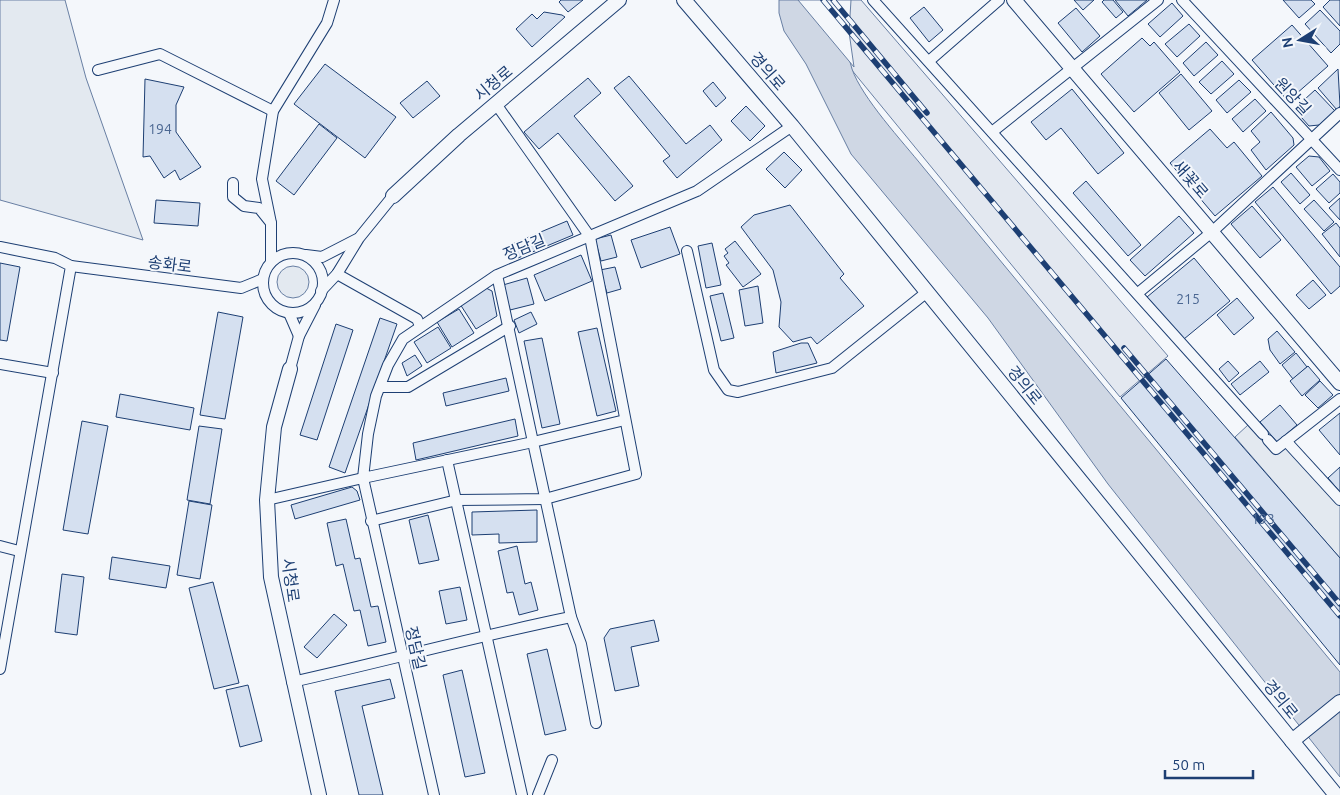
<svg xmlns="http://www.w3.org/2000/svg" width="1340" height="795" font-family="Ubuntu,'Noto Sans KR',sans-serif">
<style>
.green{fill:#e3e9f0;stroke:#687fa3}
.parking{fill:#e3e8f0;stroke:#687fa3}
.water{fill:#cfd7e4;stroke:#687fa3}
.pier{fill:#f4f7fb;stroke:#687fa3}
.building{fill:#d5e0f0;stroke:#1d3f73}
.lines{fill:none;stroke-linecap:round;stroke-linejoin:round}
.minor-casing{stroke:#1d3f73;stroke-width:12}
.tertiary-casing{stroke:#1d3f73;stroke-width:16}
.minor{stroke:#f4f7fb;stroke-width:10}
.tertiary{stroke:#f4f7fb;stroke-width:14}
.rail-casing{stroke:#1d3f73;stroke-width:5.5}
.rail{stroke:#f4f7fb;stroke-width:4;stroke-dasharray:11;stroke-linecap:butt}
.labels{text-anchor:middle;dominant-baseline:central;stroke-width:4;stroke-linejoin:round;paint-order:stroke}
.number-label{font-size:14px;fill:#4b6792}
.street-label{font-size:16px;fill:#1d3f73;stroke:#f4f7fb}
</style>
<rect width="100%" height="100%" fill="#f4f7fb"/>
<g class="green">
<path d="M0,0H65L86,78L143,240L0,200Z"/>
<circle cx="293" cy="282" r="16"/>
<path d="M1248,425L1275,455L1286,447L1340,506V558L1235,437Z"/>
</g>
<path class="parking" d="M842,0H861L1168,356L1120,397L814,24Z"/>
<path class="water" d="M779,0H849C847,23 845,48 852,69C862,98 903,142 923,167L1340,672V777L1108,484L988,318L851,154L806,64L784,31L779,13Z"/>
<path class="pier" d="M798,0H851L849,32L854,67Z"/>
<g class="building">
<path d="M561,0H583L568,12L559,2Z"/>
<path d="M1074,0H1094L1083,10Z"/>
<path d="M1104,0H1113L1123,12L1116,18L1102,2Z"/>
<path d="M1115,0H1147L1128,16Z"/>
<path d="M1283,0H1311L1315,4L1299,18Z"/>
<path d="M1330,0H1340V26L1323,7Z"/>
<path d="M1172,3L1183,16L1160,37L1148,24Z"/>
<path d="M924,7L943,30L929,42L910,18Z"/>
<path d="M1076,8L1100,36L1082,52L1058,23Z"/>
<path d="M1320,10L1340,31V44L1331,53L1305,24Z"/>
<path d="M544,12L562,15L565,17L532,47L516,29L532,14L537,19Z"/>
<path d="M1189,24L1200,36L1177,57L1165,44Z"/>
<path d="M1292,25L1328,66L1288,101L1252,60Z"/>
<path d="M1142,38L1150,46L1154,42L1180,72L1134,112L1101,74Z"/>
<path d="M1206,42L1218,55L1194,76L1183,63Z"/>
<path d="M1222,61L1234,74L1211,94L1199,82Z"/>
<path d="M325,64L396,117L365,158L294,104Z"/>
<path d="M1338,69L1340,106L1337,110L1318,88Z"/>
<path d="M1181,74L1212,111L1189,130L1159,93Z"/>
<path d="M629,76L686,144L710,125L722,140L677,178L663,161L670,156L614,88Z"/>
<path d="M588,78L601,93L574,116L633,186L615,201L558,133L539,149L524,132Z"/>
<path d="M145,79L184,87L176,105V132L201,167L180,180L175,170L164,178L150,156L143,157Z"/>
<path d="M1239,80L1251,92L1227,113L1216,100Z"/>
<path d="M427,81L440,96L413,118L400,103Z"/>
<path d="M713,82L726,98L716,107L703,91Z"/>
<path d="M1072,89L1124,153L1098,174L1061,128L1046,140L1031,122Z"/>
<path d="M1315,90L1335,111L1319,125L1309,126L1294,109Z"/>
<path d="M1255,99L1266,111L1243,132L1232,119Z"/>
<path d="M746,106L765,126L750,141L731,121Z"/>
<path d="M1271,112L1293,138L1294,145L1266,170L1251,150L1260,142L1251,131Z"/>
<path d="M319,124L337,138L294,195L276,181Z"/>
<path d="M1210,129L1227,148L1234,142L1262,176L1215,216L1170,163Z"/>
<path d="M784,152L802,170L785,188L766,169Z"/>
<path d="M1309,156L1319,157L1330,171L1312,186L1296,167Z"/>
<path d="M1291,173L1310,195L1300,204L1281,182Z"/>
<path d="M1333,174L1340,182V193L1329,203L1316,189Z"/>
<path d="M1086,181L1141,245L1128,256L1073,193Z"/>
<path d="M1273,187L1340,267V286L1331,294L1255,202Z"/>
<path d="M1340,198V220L1329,208Z"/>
<path d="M156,200L200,203L198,226L154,223Z"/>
<path d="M1314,200L1334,222L1324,231L1304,209Z"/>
<path d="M790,205L844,274L840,278L864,306L817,344L811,337L793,342L779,327L781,302L773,270L741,227L754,215Z"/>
<path d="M1252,206L1281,240L1260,258L1231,224Z"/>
<path d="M1179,216L1194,233L1145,276L1130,260Z"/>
<path d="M567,221L573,235L518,258L512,244Z"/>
<path d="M1336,223L1340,228V257L1322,234Z"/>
<path d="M670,227L680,254L641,268L631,240Z"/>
<path d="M611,235L617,257L601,261L595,239Z"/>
<path d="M735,241L761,274L743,287L726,265L729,263L724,256L728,253L725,249Z"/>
<path d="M712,243L721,285L706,288L698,246Z"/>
<path d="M581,255L592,281L545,301L534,275Z"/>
<path d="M1194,258L1230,301L1184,339L1147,297Z"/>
<path d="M0,263L20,267L7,341L0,340Z"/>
<path d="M615,267L621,289L607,293L600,270Z"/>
<path d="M527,278L534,304L510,310L503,285Z"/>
<path d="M1313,280L1326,295L1309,309L1296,295Z"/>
<path d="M758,286L763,323L745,326L739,290Z"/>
<path d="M486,288L492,291L497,316L476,329L460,304Z"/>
<path d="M723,293L734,338L721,341L710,296Z"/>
<path d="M1237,298L1254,318L1234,335L1217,315Z"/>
<path d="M459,309L474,333L452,347L437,322Z"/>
<path d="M218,312L243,317L225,419L200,415Z"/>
<path d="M531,312L537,324L519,333L514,320Z"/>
<path d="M380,318L397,324L345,473L329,467Z"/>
<path d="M336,324L353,330L317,440L300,435Z"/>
<path d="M438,327L451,348L427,363L414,342Z"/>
<path d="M597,328L616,411L597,416L578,332Z"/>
<path d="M1277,331L1295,352L1280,364L1270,350L1268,339Z"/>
<path d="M542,338L560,424L542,428L524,341Z"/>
<path d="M801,343H808L817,363L776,373L773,352Z"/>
<path d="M1296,353L1307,367L1293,379L1282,365Z"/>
<path d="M415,355L422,366L407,376L402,363Z"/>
<path d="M1166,359L1340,558V665L1121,398Z"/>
<path d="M1228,361L1239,373L1229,382L1219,369Z"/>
<path d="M1260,361L1269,372L1240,395L1231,384Z"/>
<path d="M1308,366L1320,380L1302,396L1290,381Z"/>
<path d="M506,378L509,391L446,406L443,393Z"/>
<path d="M1320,381L1333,395L1318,408L1305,395Z"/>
<path d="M120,394L194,408L190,430L116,417Z"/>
<path d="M1280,405L1297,425L1277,442L1260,422Z"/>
<path d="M1340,413V455L1319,430Z"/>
<path d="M515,419L518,436L416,460L413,443Z"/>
<path d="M82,421L108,426L88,534L63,530Z"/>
<path d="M199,426L222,429L210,504L187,500Z"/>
<path d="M1340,467V492L1328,478Z"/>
<path d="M352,487L357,491L360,500L295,519L291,505Z"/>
<path d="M189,501L212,505L200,579L177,575Z"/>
<path d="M537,510V542L499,543V534L472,535V512Z"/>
<path d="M428,515L439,560L419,564L409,520Z"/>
<path d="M346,519L355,559L360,558L371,607L378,606L386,642L368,646L360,610L354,611L343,564L336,566L327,523Z"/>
<path d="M517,546L525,584L531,582L538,610L519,615L513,592L507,593L498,551Z"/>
<path d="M112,557L170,566L166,588L109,579Z"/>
<path d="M62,574L84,577L77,635L55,632Z"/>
<path d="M213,582L239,683L214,689L189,588Z"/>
<path d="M460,587L467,620L446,624L439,591Z"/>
<path d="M334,614L347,625L317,658L304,647Z"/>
<path d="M654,620L659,641L631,647L639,686L615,691L604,638L610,629Z"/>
<path d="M547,649L566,730L545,735L527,654Z"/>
<path d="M462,670L485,773L465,777L443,675Z"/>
<path d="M390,679L395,698L362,706L383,795H359L335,691Z"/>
<path d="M248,685L262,741L240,747L226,690Z"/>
</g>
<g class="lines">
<defs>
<g id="minor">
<path d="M873,0L1263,434"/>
<path d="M1182,0L1340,170"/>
<path d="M929,61L999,0"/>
<path d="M98,70L160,54L273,111"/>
<path d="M992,132L1158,0"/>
<path d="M233,183V197L244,206L259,208L271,223V262"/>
<path d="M271,223L262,179L273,111L327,23L334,0"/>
<path d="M0,247L55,258L71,266L0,669"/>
<path d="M687,251L714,370L728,390L738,392L832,368L927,292"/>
<circle cx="293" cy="283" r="30"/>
<path d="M306,255L322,257L357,239"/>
<path d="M71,266L241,288L263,279"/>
<path d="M337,274L417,319L420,326"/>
<path d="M497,275L533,442L363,478L368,434L376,396L388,365L403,339L497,275L697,191L792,126"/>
<path d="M321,291L337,274L359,238L393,196"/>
<path d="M1138,293L1213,231L1340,113"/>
<path d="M289,313L299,336"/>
<path d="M0,364L53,373"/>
<path d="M290,369L299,336L315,305"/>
<path d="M380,387H408L510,326"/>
<path d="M1268,440L1276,449L1340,399"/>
<path d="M1286,441L1340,500"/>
<path d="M447,460L522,795"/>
<path d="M267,500L363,478L434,795"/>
<path d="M371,521L457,500L545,499L636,474L590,237L496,104"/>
<path d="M0,546L19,551"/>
<path d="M292,682C386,661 478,636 571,617"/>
<path d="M596,723L581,644L571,617L533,442L625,420"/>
<path d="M538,795L552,760"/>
</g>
<g id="tertiary">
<path d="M684,0L792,126L1336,795"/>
<path d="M1014,0L1340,383"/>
<path d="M393,196L459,135L619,0"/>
<path d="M290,369L274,427L267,500L271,577L319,795"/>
<path d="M1292,741L1340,702"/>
</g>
</defs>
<use href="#minor" class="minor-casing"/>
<use href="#tertiary" class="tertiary-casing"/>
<use href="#minor" class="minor"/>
<use href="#tertiary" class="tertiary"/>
<defs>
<g id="rail">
<path d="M823,0L1340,616"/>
<path d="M833,0L927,113"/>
<path d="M1124,348L1340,604"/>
</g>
</defs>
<use href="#rail" class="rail-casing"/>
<use href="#rail" class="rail"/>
</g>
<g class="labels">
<g class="number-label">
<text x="160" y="129">194</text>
<text x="1188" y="299">215</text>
<text x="1263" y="519">193</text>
</g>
<g class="street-label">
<text transform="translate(768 71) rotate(49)">경의로</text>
<text transform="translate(493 83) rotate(-40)">시청로</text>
<text transform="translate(1293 96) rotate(47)">원앙길</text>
<text transform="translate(1191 179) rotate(49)">새꽃로</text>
<text transform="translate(524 247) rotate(-22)">정담길</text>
<text transform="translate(170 264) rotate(7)">송화로</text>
<text transform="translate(1025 385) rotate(51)">경의로</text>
<text transform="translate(291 580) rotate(82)">시청로</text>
<text transform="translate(416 648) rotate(77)">정담길</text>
<text transform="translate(1281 699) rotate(51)">경의로</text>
</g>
</g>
<g transform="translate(1300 40) rotate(259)" stroke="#f4f7fb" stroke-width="4" paint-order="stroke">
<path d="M0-4L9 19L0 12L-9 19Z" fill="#1d3f73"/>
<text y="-8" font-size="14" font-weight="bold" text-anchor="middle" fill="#1d3f73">N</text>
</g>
<path d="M1165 770v8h88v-8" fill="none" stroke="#1d3f73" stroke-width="2.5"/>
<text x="1172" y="770" font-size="15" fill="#1d3f73" stroke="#f4f7fb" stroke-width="4" paint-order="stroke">50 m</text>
</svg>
